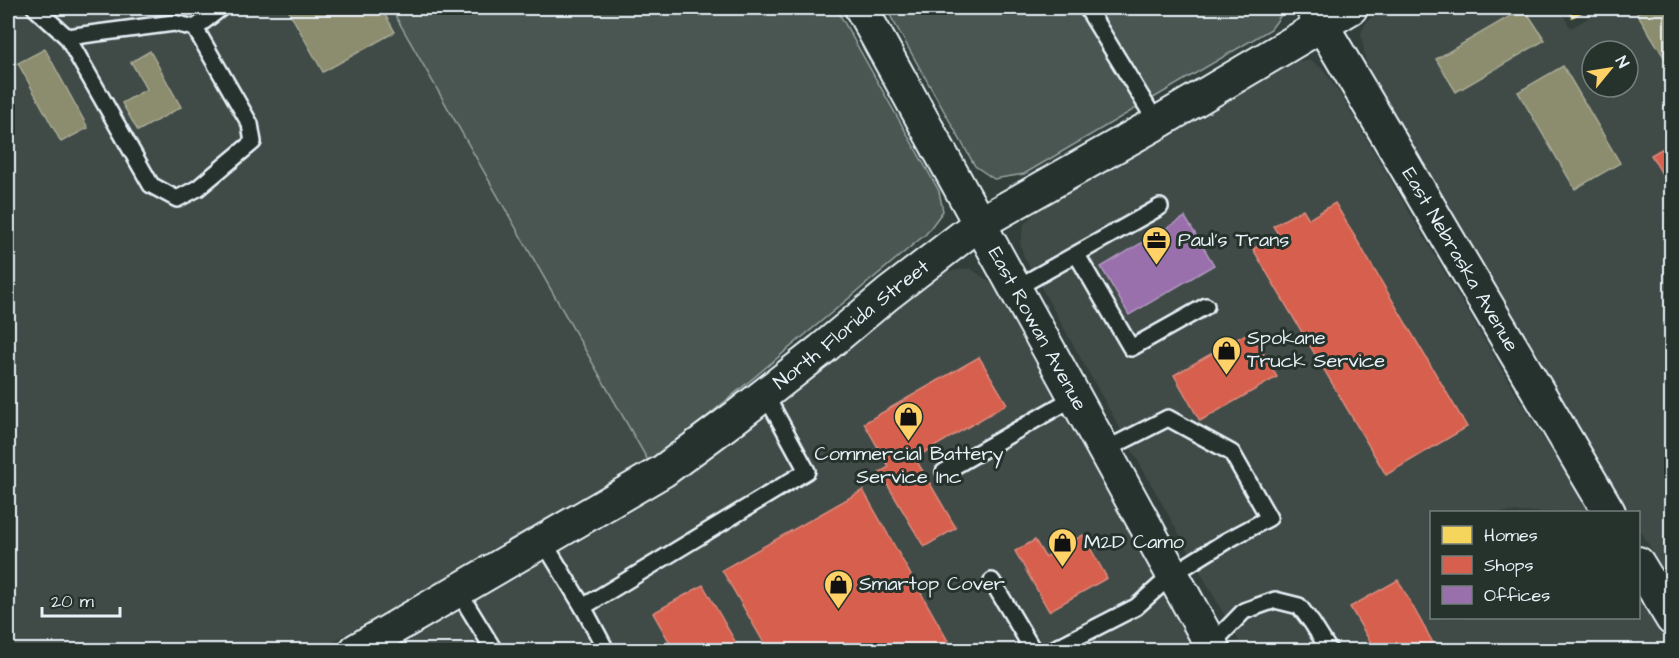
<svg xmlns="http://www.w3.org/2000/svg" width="1679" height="658" font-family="'Architects Daughter',sans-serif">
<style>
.built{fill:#3f4b46;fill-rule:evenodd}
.green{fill:#495651;stroke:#98a4a4;stroke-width:1.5}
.homes{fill:#f6d55c;stroke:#f2dd8b;stroke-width:1.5}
.shops{fill:#d6604d;stroke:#db8c80;stroke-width:1.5}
.offices{fill:#9970ab;stroke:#b197c2;stroke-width:1.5}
.industry{fill:#8c8c6e;stroke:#a8aa97;stroke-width:1.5}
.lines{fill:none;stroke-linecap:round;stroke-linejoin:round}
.lane-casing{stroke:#e8f1f8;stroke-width:20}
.street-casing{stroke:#e8f1f8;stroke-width:36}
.lane{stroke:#26332d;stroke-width:15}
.street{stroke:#26332d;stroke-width:32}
.labels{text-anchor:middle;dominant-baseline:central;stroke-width:6;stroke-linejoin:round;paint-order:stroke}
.poi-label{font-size:20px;fill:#e8f1f8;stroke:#26332d;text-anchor:start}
.street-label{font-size:20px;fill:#e8f1f8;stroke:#26332d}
</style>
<rect width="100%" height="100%" fill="#323e39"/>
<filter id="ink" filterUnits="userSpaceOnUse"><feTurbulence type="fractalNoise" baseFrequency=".0167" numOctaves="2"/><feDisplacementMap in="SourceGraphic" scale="12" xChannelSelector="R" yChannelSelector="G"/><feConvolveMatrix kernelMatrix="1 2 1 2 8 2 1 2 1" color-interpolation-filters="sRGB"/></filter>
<g filter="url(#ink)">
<g class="built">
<path d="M8,8H391L650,464L318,650H8Z"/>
<path d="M1387,8H1558L1571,28L1605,8H1671V583L1639,528L1638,512H1629L1406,136L1366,62L1361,33L1367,21ZM1592,51H1628V87H1592Z"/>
<path d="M1295,61H1311L1323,69L1340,94L1523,406L1591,512H1432V618H1638L1639,586L1671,640V650H1244L1024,257L1020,243L1024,224L1037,211Z"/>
<path d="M970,268L991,283L1198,650H385L597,531L673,486L920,285L946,272Z"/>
</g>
<g class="green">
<path d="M391,8H836L939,191L943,211L926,234L650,464Z"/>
<path d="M886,8H1283L1284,11L1271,29L1024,174L994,179L975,166Z"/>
</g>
<path class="homes" d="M1567,8H1590L1572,17Z"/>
<g class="shops">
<path d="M1672,143V188L1671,189L1651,155Z"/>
<path d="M1335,203L1467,427L1386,475L1253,249L1278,234L1273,226L1303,209L1309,219Z"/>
<path d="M1251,331L1277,377L1200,421L1174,375Z"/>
<path d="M979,357L1007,404L915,458L956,528L924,547L880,472L889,467L864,423Z"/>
<path d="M863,490L953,650H768L722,570Z"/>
<path d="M1083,535L1107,578L1049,611L1015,551L1035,540L1045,557Z"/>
<path d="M1398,580L1437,650H1375L1350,607Z"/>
<path d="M703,585L740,650H656L670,643L653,613Z"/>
</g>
<path class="offices" d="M1185,217L1214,265L1129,315L1101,267Z"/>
<g class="industry">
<path d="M287,8H381L395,32L323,72Z"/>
<path d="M1524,8L1545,40L1456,92L1436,59Z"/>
<path d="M1647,8H1672V70L1637,13Z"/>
<path d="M45,49L88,128L61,142L18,63Z"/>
<path d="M150,51L181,107L138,131L122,103L147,89L131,62Z"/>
<path d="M1563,66L1620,163L1575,189L1518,92Z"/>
</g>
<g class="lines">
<defs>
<g id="lane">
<path d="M35,8L67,37L151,185L177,199L198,188L253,142L250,124L195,28L174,23L67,37"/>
<path d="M1087,8L1157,123"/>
<path d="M195,28L221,8"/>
<path d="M1077,255L1131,348L1206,306"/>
<path d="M1016,288L1160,207"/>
<path d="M944,472L1075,397"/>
<path d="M543,541L583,607L807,471L765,394"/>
<path d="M992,581L1033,650"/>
<path d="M458,591L494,650"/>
<path d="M583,607L606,650"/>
<path d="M1208,648L1244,611L1275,600L1299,606L1312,623L1329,650"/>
<path d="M1052,650L1136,607L1173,574L1226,541L1269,518L1232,453L1168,418L1105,450"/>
</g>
<g id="street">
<path id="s1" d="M861,8L1214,650"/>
<path id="s2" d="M1312,8L1609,512"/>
<path d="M1638,563L1672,619"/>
<path id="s3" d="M356,650L663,471L737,416L821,350L888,294L980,223L1157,123L1351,8"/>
</g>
</defs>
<use href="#lane" class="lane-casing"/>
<use href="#street" class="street-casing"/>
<use href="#lane" class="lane"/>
<use href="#street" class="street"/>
</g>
</g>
<defs>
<symbol id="office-pin" viewBox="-11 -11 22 30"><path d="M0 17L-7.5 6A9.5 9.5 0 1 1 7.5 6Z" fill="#ffd166" stroke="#26332d"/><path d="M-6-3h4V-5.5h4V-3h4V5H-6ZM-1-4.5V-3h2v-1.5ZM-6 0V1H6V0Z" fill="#111"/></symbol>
<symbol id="shop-pin" viewBox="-11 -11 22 30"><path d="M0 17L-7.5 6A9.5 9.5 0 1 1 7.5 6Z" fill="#ffd166" stroke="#26332d"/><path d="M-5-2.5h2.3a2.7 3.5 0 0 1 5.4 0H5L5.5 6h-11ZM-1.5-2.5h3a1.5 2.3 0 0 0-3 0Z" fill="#111"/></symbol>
</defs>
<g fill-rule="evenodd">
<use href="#office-pin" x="1140" y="224" width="33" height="45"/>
<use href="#shop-pin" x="1210" y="334" width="33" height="45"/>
<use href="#shop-pin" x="892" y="400" width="33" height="45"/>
<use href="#shop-pin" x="1046" y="526" width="33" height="45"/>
<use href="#shop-pin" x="822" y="568" width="33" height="45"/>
</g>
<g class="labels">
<g class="poi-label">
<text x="1178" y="240">Paul's Trans</text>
<text x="1247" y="338">Spokane<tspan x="1247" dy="23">Truck Service</tspan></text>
<text x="909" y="454" text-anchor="middle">Commercial Battery<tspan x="909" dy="23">Service Inc</tspan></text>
<text x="1084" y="542">M2D Camo</text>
<text x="859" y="584">Smartop Cover</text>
</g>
<g class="street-label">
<text stroke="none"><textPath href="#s2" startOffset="292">East Nebraska Avenue</textPath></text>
<text stroke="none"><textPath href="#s3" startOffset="594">North Florida Street</textPath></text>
<text stroke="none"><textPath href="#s1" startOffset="366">East Rowan Avenue</textPath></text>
</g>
</g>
<rect width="1679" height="658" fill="none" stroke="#26332d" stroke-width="30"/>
<rect x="15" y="15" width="1649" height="628" fill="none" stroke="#e8f1f8" stroke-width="2" filter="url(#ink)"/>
<rect x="1430" y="511" width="210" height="108" fill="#26332d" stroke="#747f7e" stroke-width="1.5"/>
<rect x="1442" y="526" width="30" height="18" fill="#f6d55c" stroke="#747f7e" stroke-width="1.5"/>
<text x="1484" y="541" font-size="18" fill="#e8f1f8">Homes</text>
<rect x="1442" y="556" width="30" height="18" fill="#d6604d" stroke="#747f7e" stroke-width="1.5"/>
<text x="1484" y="571" font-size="18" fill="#e8f1f8">Shops</text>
<rect x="1442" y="586" width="30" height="18" fill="#9970ab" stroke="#747f7e" stroke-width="1.5"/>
<text x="1484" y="601" font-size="18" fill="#e8f1f8">Offices</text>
<g transform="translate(1610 69) rotate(60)"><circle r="28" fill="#26332d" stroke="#747f7e" stroke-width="1.5"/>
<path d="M0-4.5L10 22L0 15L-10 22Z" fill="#ffd166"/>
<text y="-9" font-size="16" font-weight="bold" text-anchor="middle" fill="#e8f1f8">N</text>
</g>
<path d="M42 607v9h78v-9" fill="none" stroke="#e8f1f8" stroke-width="3"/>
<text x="51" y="607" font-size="18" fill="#e8f1f8" stroke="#26332d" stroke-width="4.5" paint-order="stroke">20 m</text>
</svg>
